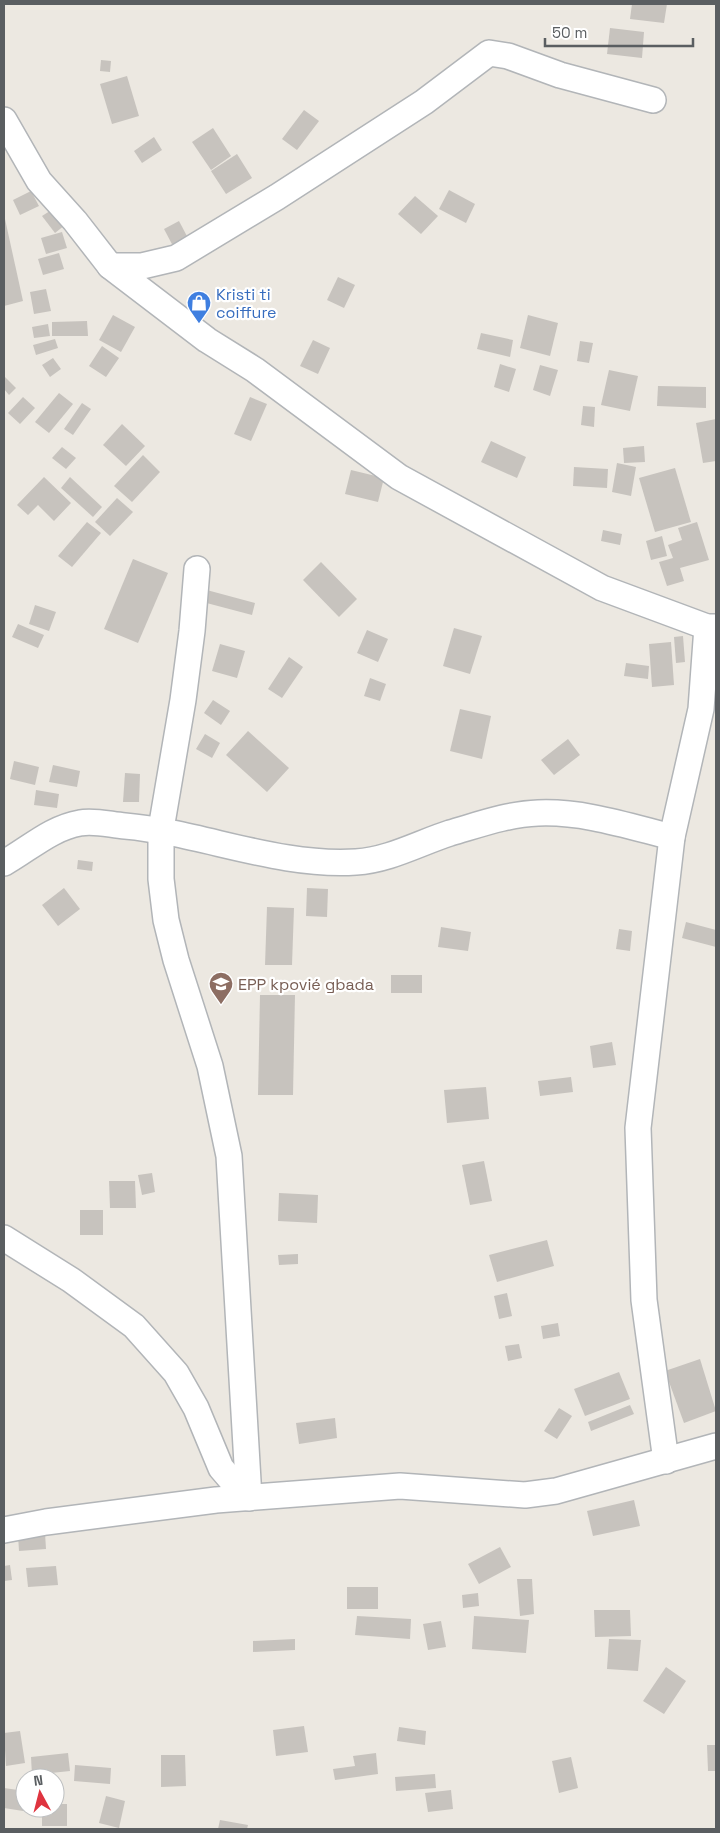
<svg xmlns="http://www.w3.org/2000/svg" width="720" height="1833" font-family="'Space Grotesk',sans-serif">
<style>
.building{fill:#c7c3be}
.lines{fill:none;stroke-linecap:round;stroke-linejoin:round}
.minor-casing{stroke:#b2b5b8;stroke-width:28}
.minor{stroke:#fff;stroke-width:25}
.labels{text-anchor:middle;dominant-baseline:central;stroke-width:4.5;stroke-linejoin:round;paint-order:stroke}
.shop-label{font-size:16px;fill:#366cbe;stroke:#fff;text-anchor:start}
.education-label{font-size:16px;fill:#785e54;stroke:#fff;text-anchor:start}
</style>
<rect width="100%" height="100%" fill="#ece8e1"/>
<g class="building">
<path d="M632,4H667L664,23L630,19Z"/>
<path d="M610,28L644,32L642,58L607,54Z"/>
<path d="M101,60L111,61L110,72L100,71Z"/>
<path d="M127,76L139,116L112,124L100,84Z"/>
<path d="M304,110L319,121L297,150L282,139Z"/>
<path d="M213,128L231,156L211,170L192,142Z"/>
<path d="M154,137L162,150L142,163L134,151Z"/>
<path d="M237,154L252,178L226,194L211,171Z"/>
<path d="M449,190L475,204L466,223L439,209Z"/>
<path d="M31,191L39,206L20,215L13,200Z"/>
<path d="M415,196L438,216L421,234L398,214Z"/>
<path d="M53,209L65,225L55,233L42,216Z"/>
<path d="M5,219L23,301L4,306V219Z"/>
<path d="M179,221L189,240L174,248L164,229Z"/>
<path d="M62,232L67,248L46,254L41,238Z"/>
<path d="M59,253L64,269L43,275L38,259Z"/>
<path d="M338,277L355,285L344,308L327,300Z"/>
<path d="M46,289L51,311L34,314L30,292Z"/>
<path d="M113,315L135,327L121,352L99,340Z"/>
<path d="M528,315L558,323L550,356L520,348Z"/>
<path d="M87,321L88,336H52V322Z"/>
<path d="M48,324L50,336L34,338L32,327Z"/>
<path d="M481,333L513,340L510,357L477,349Z"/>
<path d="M55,339L58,348L36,355L33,345Z"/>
<path d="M313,340L330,348L318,374L300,366Z"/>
<path d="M580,341L593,343L589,363L577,361Z"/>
<path d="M102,346L119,358L106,377L89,366Z"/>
<path d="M53,358L61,369L50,377L42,365Z"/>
<path d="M500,364L516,369L509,392L494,387Z"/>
<path d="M540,365L558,370L550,396L533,390Z"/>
<path d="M609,370L638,376L630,411L601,405Z"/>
<path d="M4,376L16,388L9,395L4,389Z"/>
<path d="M658,386L706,387V408L657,406Z"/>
<path d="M59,393L73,404L49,433L35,422Z"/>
<path d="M23,397L35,408L20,424L8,413Z"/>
<path d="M250,397L267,404L251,441L234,434Z"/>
<path d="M82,403L91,409L73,435L64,429Z"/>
<path d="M583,406L595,407L594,427L581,425Z"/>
<path d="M716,419V461L703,463L696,423Z"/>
<path d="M122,424L145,446L126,466L103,445Z"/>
<path d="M491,441L526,457L517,478L481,462Z"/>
<path d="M644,446L645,462L624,463L623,448Z"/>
<path d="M62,447L76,458L66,469L52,458Z"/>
<path d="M143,455L160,472L132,502L114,486Z"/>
<path d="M617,463L636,467L631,496L612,492Z"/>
<path d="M574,467L608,469L607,488L573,486Z"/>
<path d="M675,468L691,522L655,532L639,478Z"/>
<path d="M351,470L384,478L378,502L345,494Z"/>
<path d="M44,477L71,503L54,521L38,505L28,515L17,505Z"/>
<path d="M70,477L102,507L93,517L61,488Z"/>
<path d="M117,498L133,512L110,536L95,522Z"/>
<path d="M87,522L101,533L72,567L58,556Z"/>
<path d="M697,522L709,560L680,568L684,581L667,586L659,562L673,558L668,545L682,540L678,528Z"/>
<path d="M603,530L622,534L620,545L601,541Z"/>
<path d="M662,536L667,556L651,560L646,541Z"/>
<path d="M133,559L168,573L138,643L104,629Z"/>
<path d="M321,562L357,599L339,617L303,580Z"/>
<path d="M203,589L255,603L252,615L199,601Z"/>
<path d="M35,605L56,612L49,631L29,624Z"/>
<path d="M18,624L44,635L38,648L12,637Z"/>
<path d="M454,628L482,636L470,674L443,666Z"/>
<path d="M367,630L388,639L378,662L357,653Z"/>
<path d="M683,636L685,662L676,663L674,637Z"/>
<path d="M671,642L674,685L652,687L649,644Z"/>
<path d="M220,644L245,651L237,678L212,671Z"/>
<path d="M289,657L303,667L282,698L268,689Z"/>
<path d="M626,663L649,666L648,679L624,676Z"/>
<path d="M370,678L386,684L380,701L364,696Z"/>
<path d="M213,700L230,711L221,725L204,713Z"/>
<path d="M460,709L491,716L482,759L450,751Z"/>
<path d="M248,731L289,768L267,792L226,755Z"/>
<path d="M205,734L220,743L212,758L196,749Z"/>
<path d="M568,739L580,755L554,775L541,760Z"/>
<path d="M14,761L39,767L35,785L10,779Z"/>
<path d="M53,765L80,771L77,787L49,782Z"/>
<path d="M125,773L140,774L139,802H123Z"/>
<path d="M36,790L59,794L57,808L34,805Z"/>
<path d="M78,860L93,862L92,871L77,869Z"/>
<path d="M64,888L80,909L58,926L42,905Z"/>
<path d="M307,888L328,889L327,917L306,916Z"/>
<path d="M267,907L294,908L292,965H265Z"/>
<path d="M686,922L716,930V947L682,938Z"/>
<path d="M441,927L471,932L468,951L438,947Z"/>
<path d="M619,929L632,931L630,951L616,949Z"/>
<rect x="391" y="975" width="31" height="18"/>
<path d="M260,995H295L293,1095H258Z"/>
<path d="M612,1042L616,1065L593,1068L590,1046Z"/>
<path d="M571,1077L573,1092L540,1096L538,1081Z"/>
<path d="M486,1087L489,1119L447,1123L444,1090Z"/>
<path d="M484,1161L492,1201L470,1205L462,1165Z"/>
<path d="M152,1173L155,1192L142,1195L138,1175Z"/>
<path d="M109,1181H135L136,1208H110Z"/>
<path d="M279,1193L318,1195L317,1223L278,1221Z"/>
<rect x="80" y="1210" width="23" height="25"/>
<path d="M547,1240L554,1266L497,1282L489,1255Z"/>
<path d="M298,1254V1264L279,1265L278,1255Z"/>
<path d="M507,1293L512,1316L499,1319L494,1296Z"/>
<path d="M558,1323L560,1336L543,1339L541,1326Z"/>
<path d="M519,1344L522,1358L508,1361L505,1346Z"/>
<path d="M700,1359L716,1411L684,1423L665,1371Z"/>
<path d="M619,1372L630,1399L585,1416L574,1389Z"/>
<path d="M630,1405L634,1414L591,1431L588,1422Z"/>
<path d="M559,1408L572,1416L557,1439L544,1431Z"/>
<path d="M335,1418L337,1438L299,1444L296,1423Z"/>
<path d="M634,1500L640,1526L593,1536L587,1511Z"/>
<path d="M45,1533L46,1549L19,1551L18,1535Z"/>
<path d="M500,1547L511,1567L479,1584L468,1564Z"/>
<path d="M10,1565L12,1580L4,1581V1566Z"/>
<path d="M56,1566L58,1585L28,1587L26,1568Z"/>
<path d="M517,1579H532L534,1614L520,1616Z"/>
<rect x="347" y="1587" width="31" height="22"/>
<path d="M478,1593L479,1606L463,1608L462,1595Z"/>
<path d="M594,1610H630L631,1636L595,1637Z"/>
<path d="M357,1616L411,1619L410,1639L355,1635Z"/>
<path d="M474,1616L529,1620L526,1653L472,1649Z"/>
<path d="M441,1621L446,1647L428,1650L423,1624Z"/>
<path d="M295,1639V1650L253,1652V1641Z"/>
<path d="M609,1639L641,1640L638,1671L607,1669Z"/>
<path d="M666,1667L686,1681L664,1714L643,1701Z"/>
<path d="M304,1726L308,1752L276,1756L273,1730Z"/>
<path d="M399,1727L426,1731L425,1745L397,1741Z"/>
<path d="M20,1731L25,1763L6,1766L4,1733Z"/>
<path d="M707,1745H716V1771H708Z"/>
<path d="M68,1753L70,1771L32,1775L31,1757Z"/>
<path d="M376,1753L378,1774L335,1780L333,1769L355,1766L353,1756Z"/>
<path d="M161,1755H185L186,1786L161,1787Z"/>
<path d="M571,1757L578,1788L559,1793L552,1761Z"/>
<path d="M75,1765L111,1768L110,1784L74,1781Z"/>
<path d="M435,1774L436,1788L396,1791L395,1777Z"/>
<path d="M4,1788L25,1791L23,1811L4,1808Z"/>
<path d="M451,1790L453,1809L428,1812L425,1793Z"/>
<path d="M106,1796L125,1801L119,1828L99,1823Z"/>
<path d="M55,1804H67V1826H42V1808H55Z"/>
<path d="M220,1820L248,1825L247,1829H218Z"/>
</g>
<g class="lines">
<defs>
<g id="minor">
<path d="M4,120L39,181L75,221L110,266L207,340L255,370L399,477L602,588L707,627H716"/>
<path d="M110,266H142L176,258L277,197L424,102L489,53L508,56L560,75L653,100"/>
<path d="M197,569L192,631L183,700L161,829V879L166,920L176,960L210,1066L229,1156L249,1498"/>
<path d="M4,863C29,849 51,828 80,823C94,820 111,825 125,826C202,833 278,867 356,862C389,860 419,843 450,833C478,825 508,814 538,813C583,811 628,826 672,837"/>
<path d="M4,1238L71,1280L134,1326L176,1373L196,1408L221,1468L233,1482L247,1489"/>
<path d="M666,1461L644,1300L638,1128L672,837L701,709L707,627"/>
<path d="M4,1530L46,1522L216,1500L400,1486L525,1495L556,1491L716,1446"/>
</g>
</defs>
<use href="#minor" class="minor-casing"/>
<use href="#minor" class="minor"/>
</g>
<defs>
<symbol id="shop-pin" viewBox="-11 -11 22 30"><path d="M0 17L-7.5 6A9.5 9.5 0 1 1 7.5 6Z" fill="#3f7fe0" stroke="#fff"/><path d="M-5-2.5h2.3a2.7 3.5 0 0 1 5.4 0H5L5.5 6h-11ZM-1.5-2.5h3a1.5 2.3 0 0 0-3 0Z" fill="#fff"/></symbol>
<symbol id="school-pin" viewBox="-11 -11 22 30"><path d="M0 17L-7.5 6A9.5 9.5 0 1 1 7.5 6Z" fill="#8d6e63" stroke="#fff"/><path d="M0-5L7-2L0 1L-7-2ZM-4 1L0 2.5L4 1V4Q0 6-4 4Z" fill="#fff"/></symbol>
</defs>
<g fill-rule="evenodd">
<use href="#shop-pin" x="185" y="289" width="28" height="38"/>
<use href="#school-pin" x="207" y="970" width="28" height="38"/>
</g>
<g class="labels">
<g class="shop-label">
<text x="216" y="294">Kristi ti<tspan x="216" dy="18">coiffure</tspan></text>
</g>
<g class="education-label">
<text x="238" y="984">EPP kpovié gbada</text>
</g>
</g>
<rect width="720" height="1833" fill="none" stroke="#5a5e61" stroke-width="10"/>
<g transform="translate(40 1793) rotate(353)"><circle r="24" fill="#ffffff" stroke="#bdbfc0"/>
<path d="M0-4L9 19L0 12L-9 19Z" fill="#df343f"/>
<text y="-8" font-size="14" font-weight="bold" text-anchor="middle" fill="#5a5e61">N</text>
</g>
<path d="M545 38v8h148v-8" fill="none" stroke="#5a5e61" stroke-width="2.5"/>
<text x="552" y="38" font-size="15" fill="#5a5e61" stroke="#ffffff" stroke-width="4" paint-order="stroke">50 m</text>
</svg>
